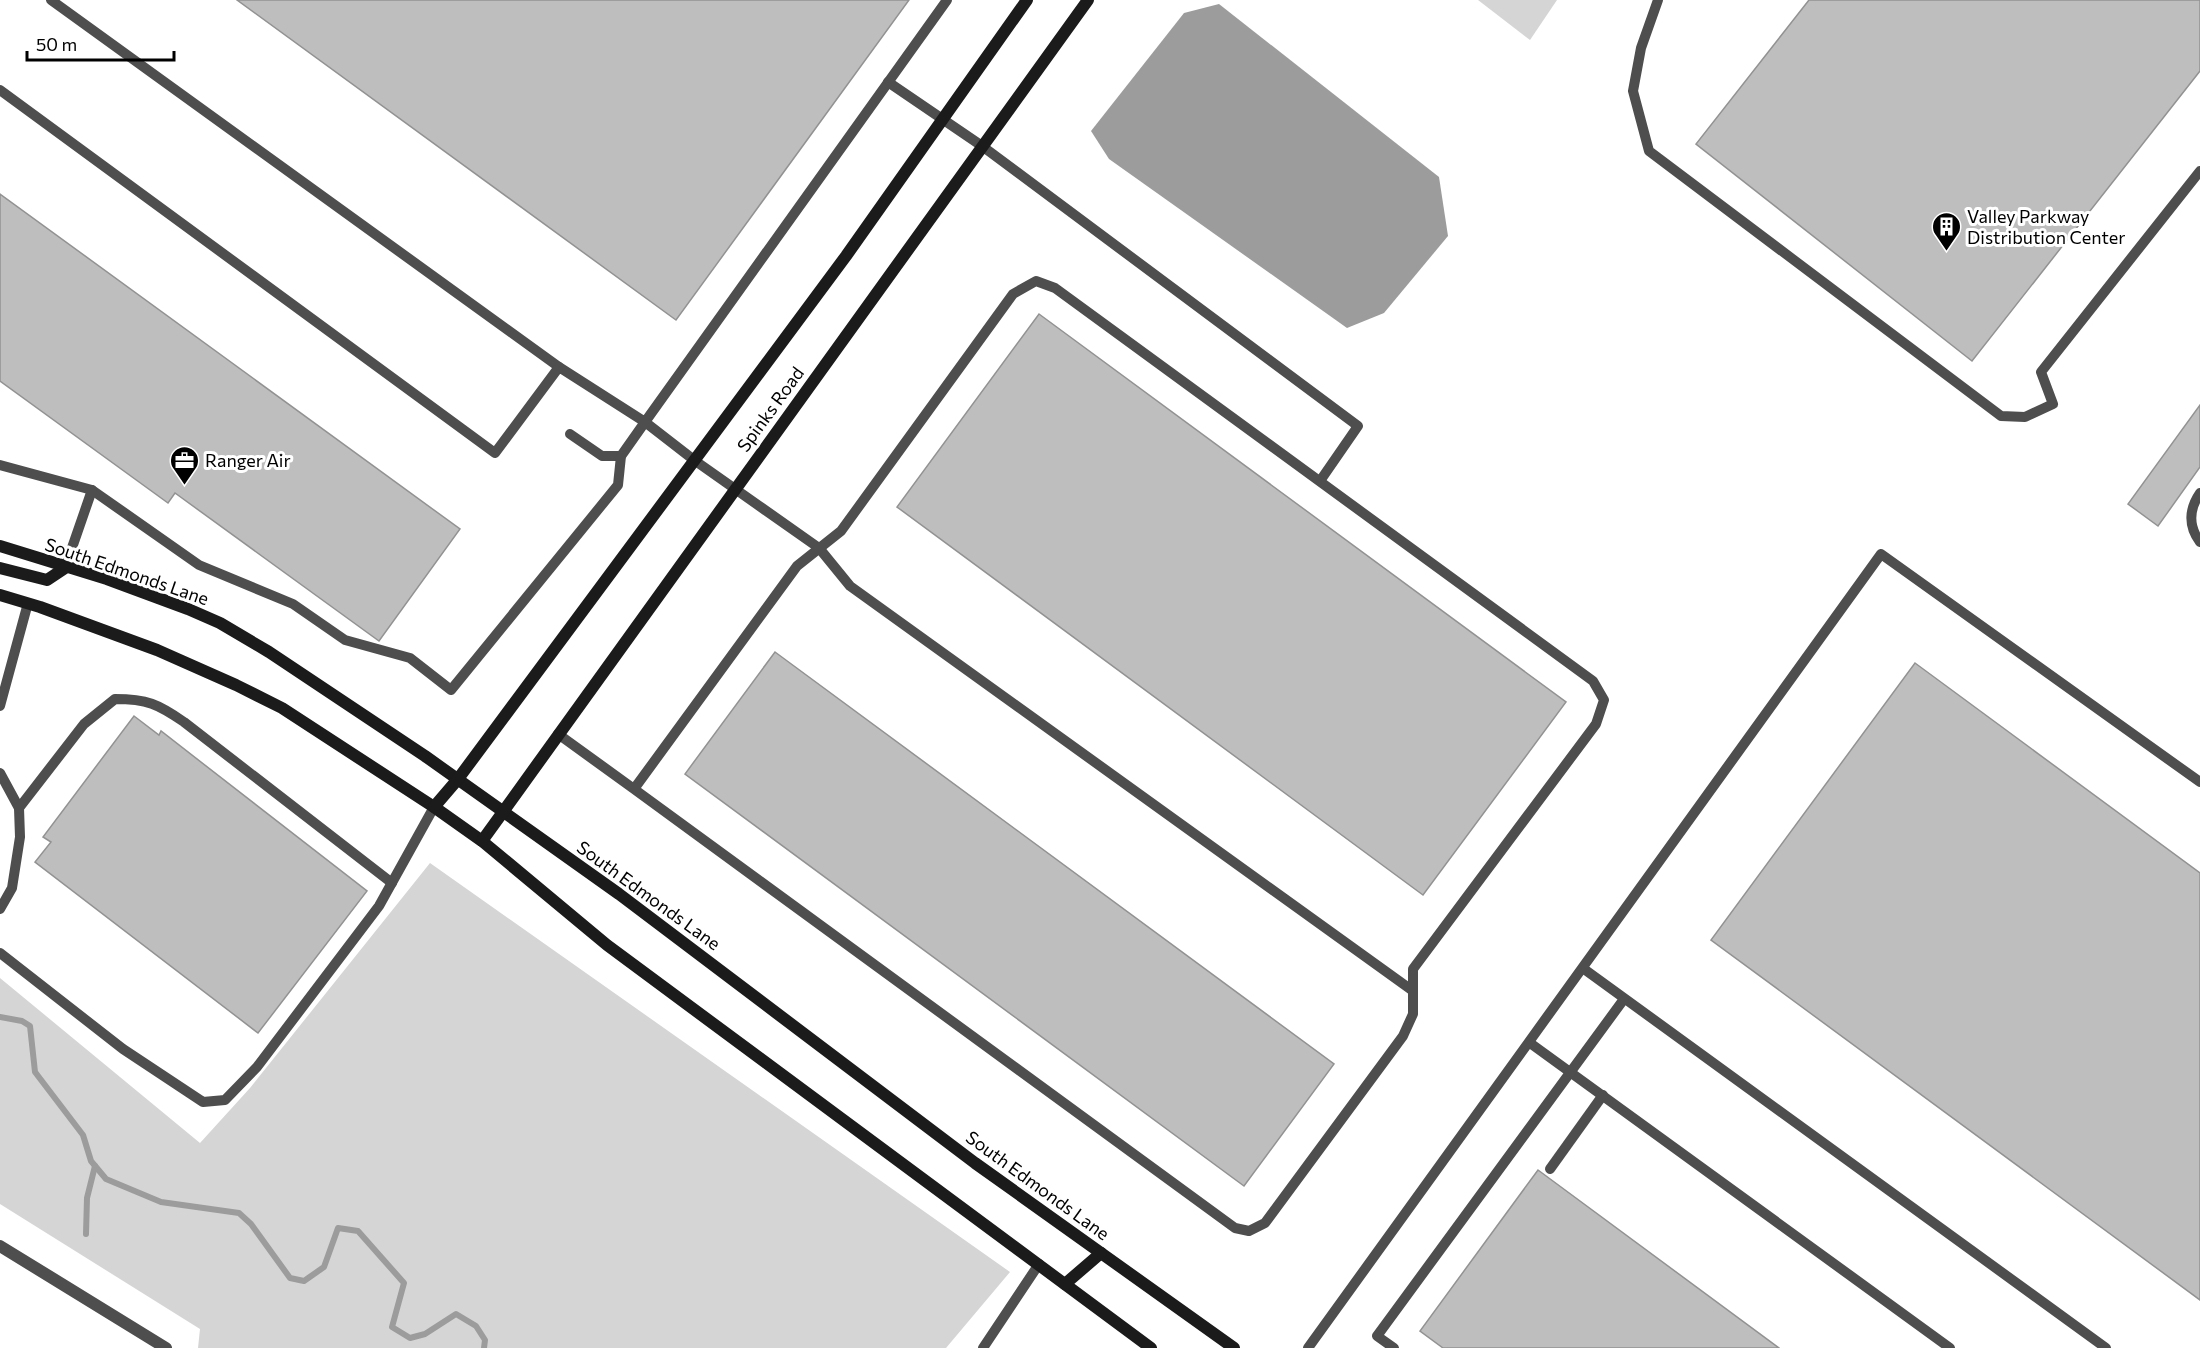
<svg xmlns="http://www.w3.org/2000/svg" width="2200" height="1348" font-family="Commissioner,sans-serif">
<style>
.green{fill:#d5d5d5}
.water{fill:#9c9c9c}
.lines{fill:none;stroke-linecap:round;stroke-linejoin:round}
.stream{stroke:#9c9c9c;stroke-width:6}
.building{fill:#bebebe;stroke:#929292;stroke-width:1.5}
.service{stroke:#4e4e4e;stroke-width:10}
.minor{stroke:#4e4e4e;stroke-width:12}
.secondary{stroke:#1b1b1b;stroke-width:12}
.labels{text-anchor:middle;dominant-baseline:central;stroke-width:6;stroke-linejoin:round;paint-order:stroke}
.poi-label{font-size:18px;fill:#000;stroke:#fff;text-anchor:start}
.street-label{font-size:18px;fill:#000;stroke:#fff}
</style>
<rect width="100%" height="100%" fill="#fff"/>
<g class="green">
<path d="M1478,0H1557L1530,40Z"/>
<path d="M430,863L1010,1272L946,1348H198L200,1329L0,1204V978L200,1143L250,1088Z"/>
</g>
<path class="water" d="M1219,4L1439,177L1448,236L1384,313L1347,328L1109,159L1091,131L1184,13Z"/>
<g class="lines">
<g class="stream">
<path d="M0,1017L22,1021L30,1026L35,1072L83,1135L91,1161L106,1179L161,1202L239,1213L251,1224L290,1278L304,1281L324,1267L338,1228L358,1231L404,1283L392,1327L410,1338L425,1334L456,1314L476,1326L485,1340L484,1348"/>
<path d="M86,1234L87,1198L95,1166"/>
</g>
</g>
<g class="building">
<path d="M237,0H909L676,320Z"/>
<path d="M1809,0H2200V71L1972,361L1696,144Z"/>
<path d="M0,194L460,529L379,641L175,493L168,503L0,381Z"/>
<path d="M1039,314L1566,702L1423,895L897,507Z"/>
<path d="M2200,405V467L2158,526L2128,504Z"/>
<path d="M775,652L1334,1064L1244,1186L685,774Z"/>
<path d="M1915,663L2200,873V1300L1711,940Z"/>
<path d="M134,716L159,735L161,731L367,891L258,1033L35,862L51,842L43,837Z"/>
<path d="M1538,1170L1779,1348H1443L1420,1331Z"/>
</g>
<g class="lines">
<g class="service">
<path d="M51,0L559,367"/>
<path d="M1658,0L1641,48L1633,91L1649,151L2001,416L2025,417L2053,404L2041,372L2200,171"/>
<path d="M888,82L982,146L1358,426L1320,481"/>
<path d="M0,90L495,453L559,367L645,422L947,0"/>
<path d="M570,434L602,456H621"/>
<path d="M0,465L92,490L199,565L293,604L345,640L410,658L451,690L618,485L621,456L645,422L694,460L819,548L850,586L1413,991"/>
<path d="M2200,493C2189,509 2188,526 2200,542"/>
<path d="M65,568L92,490"/>
<path d="M0,706L28,603"/>
<path d="M558,734L634,789L1235,1228L1249,1231L1265,1223L1403,1036L1413,1014V969L1596,724L1604,700L1593,681L1055,288L1036,281L1013,294L841,531L797,566L634,789"/>
<path d="M0,773L19,808L20,837L12,888L0,909"/>
<path d="M19,808L84,724L115,699C147,699 158,704 184,722L392,883"/>
<path d="M0,953L123,1049L203,1102L225,1100L257,1067L379,906L434,807"/>
<path d="M1584,969L2106,1348"/>
<path d="M1530,1043L1950,1348"/>
<path d="M1550,1169L1603,1095"/>
<path d="M983,1348L1039,1264"/>
<path d="M1308,1348L1881,554L2200,782"/>
<path d="M1394,1348L1377,1336L1624,999"/>
</g>
<path class="minor" d="M0,1246L166,1348"/>
<g class="secondary">
<path d="M0,546L107,579L188,609L220,623L269,652L425,756L619,894L975,1163L1234,1348"/>
<path d="M0,568L47,580L65,568"/>
<path d="M0,595L40,607L157,650L236,685L282,708L434,807L482,841L607,945L1151,1348"/>
<path d="M434,807L458,779L846,256L1027,0"/>
<path d="M482,841L1088,0"/>
<path d="M1065,1284L1101,1253"/>
</g>
</g>
<defs>
<symbol id="building-pin" viewBox="-11 -11 22 30"><path d="M0 17L-7.5 6A9.5 9.5 0 1 1 7.5 6Z" fill="#000" stroke="#fff"/><path d="M-4-6H4V6H1V3H-1V6H-4ZM-2.5-4.3h1.7v1.8h-1.7ZM.8-4.3h1.7v1.8H.8ZM-2.5-1h1.7V.8h-1.7ZM.8-1h1.7V.8H.8Z" fill="#fff"/></symbol>
<symbol id="office-pin" viewBox="-11 -11 22 30"><path d="M0 17L-7.5 6A9.5 9.5 0 1 1 7.5 6Z" fill="#000" stroke="#fff"/><path d="M-6-3h4V-5.5h4V-3h4V5H-6ZM-1-4.5V-3h2v-1.5ZM-6 0V1H6V0Z" fill="#fff"/></symbol>
</defs>
<g fill-rule="evenodd">
<use href="#building-pin" x="1930" y="210" width="33" height="45"/>
<use href="#office-pin" x="168" y="444" width="33" height="45"/>
</g>
<g class="labels">
<g class="poi-label">
<text x="1967" y="216">Valley Parkway<tspan x="1967" dy="21">Distribution Center</tspan></text>
<text x="205" y="460">Ranger Air</text>
</g>
<g class="street-label">
<text transform="translate(770 409) rotate(-54)">Spinks Road</text>
<text transform="translate(127 571) rotate(19)">South Edmonds Lane</text>
<text transform="translate(649 895) rotate(36)">South Edmonds Lane</text>
<text transform="translate(1038 1185) rotate(36)">South Edmonds Lane</text>
</g>
</g>
<path d="M27 51v9h147v-9" fill="none" stroke="#000000" stroke-width="3"/>
<text x="36" y="51" font-size="18" fill="#000000" stroke="#ffffff" stroke-width="4.5" paint-order="stroke">50 m</text>
</svg>
